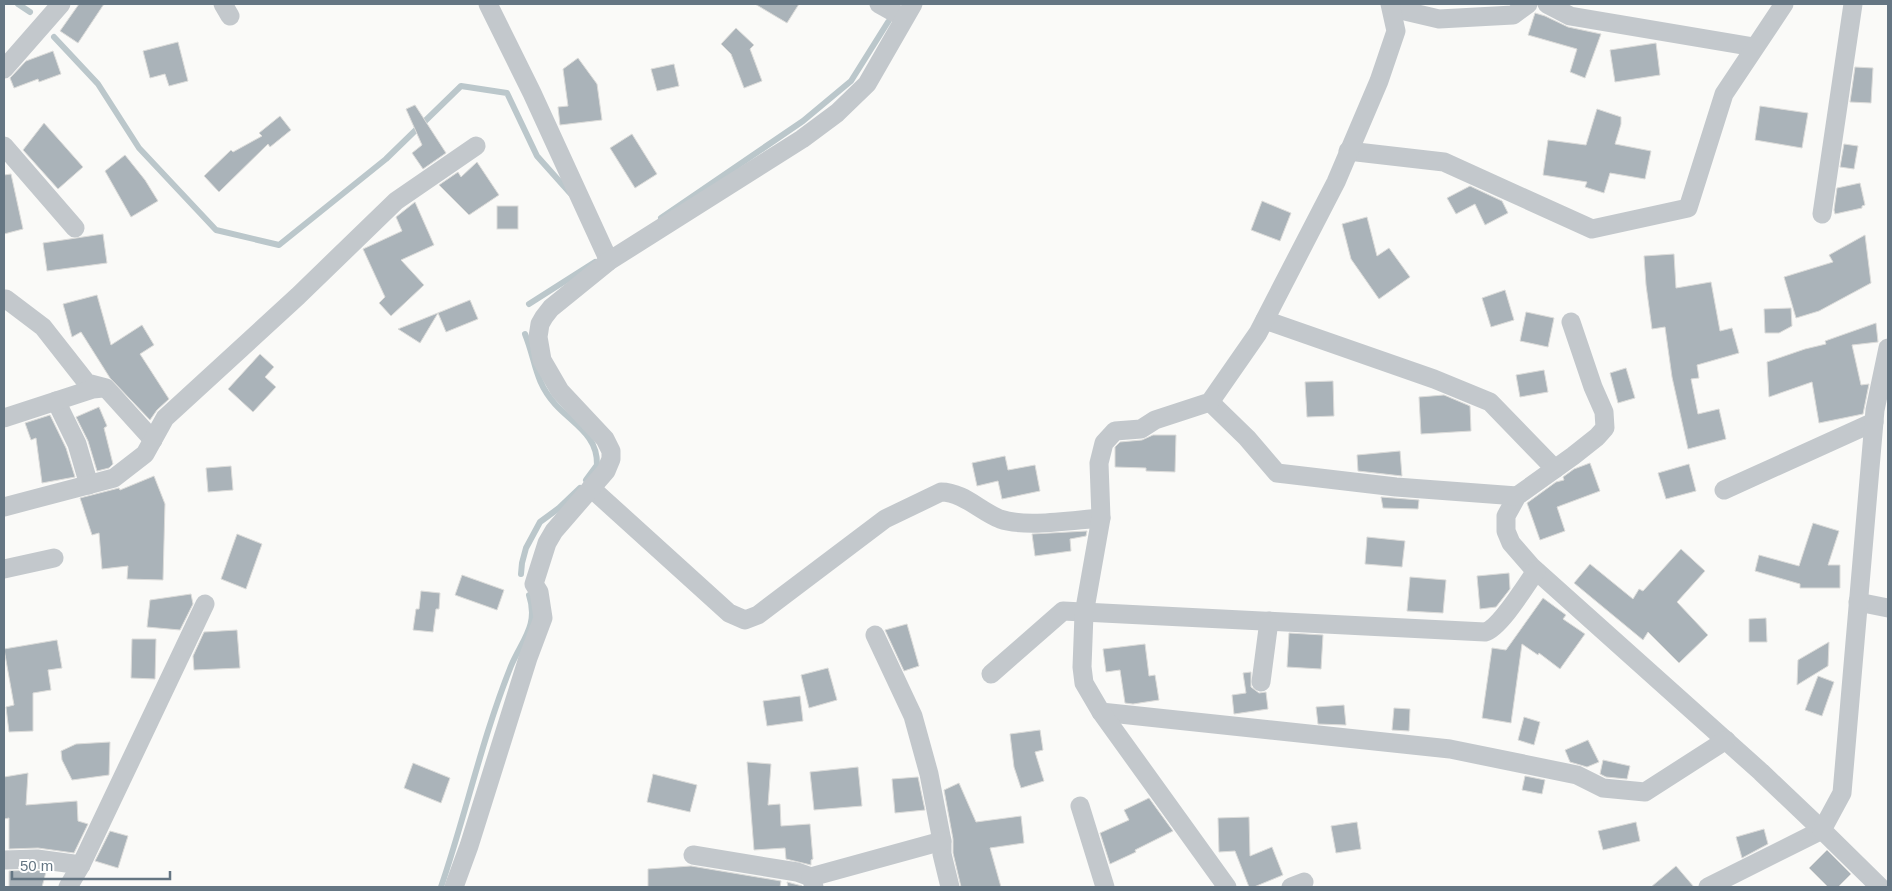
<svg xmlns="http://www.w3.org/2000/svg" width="1892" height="891" font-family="Helvetica,sans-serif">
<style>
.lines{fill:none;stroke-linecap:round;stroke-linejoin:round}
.stream{stroke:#bbc7cb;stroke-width:6}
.building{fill:#aab3b9;stroke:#dcdcda}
.minor{stroke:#c3c8cc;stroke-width:19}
</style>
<rect width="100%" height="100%" fill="#fafaf8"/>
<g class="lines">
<g class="stream">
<path d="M18,4L30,12"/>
<path d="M54,37L98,84L139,148L216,230L279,245L386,159L461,86L507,93L537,156L570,193"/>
<path d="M661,218L803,121L851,81L888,22"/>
<path d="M529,304L595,262"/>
<path d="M525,334C536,361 534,380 555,404C573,424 598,435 597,465L586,480"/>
<path d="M521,574L522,563L526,548L540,522L559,508L580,488"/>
<path d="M441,887C466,814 482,738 511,666C522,640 539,625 529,595"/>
</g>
</g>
<g class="building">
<path d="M79,4H104L78,43L60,31Z"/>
<path d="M755,4H799L787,23Z"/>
<path d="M1535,13L1545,16L1568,27L1601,34L1585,78L1570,72L1577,49L1528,35Z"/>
<path d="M736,28L754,45L750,49L762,81L744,88L731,54L721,44Z"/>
<path d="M178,42L188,81L169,86L165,74L150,78L143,51Z"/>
<path d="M1656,43L1660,75L1615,82L1610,50Z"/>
<path d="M53,51L61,74L39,82L38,79L14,88L10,78L26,61Z"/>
<path d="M578,58L597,84L602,120L560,125L558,107L568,106L563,69Z"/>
<path d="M674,64L679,86L657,91L651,69Z"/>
<path d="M1855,67L1873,68L1871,103L1850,102Z"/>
<path d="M415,105L446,153L423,169L412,153L422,145L406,109Z"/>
<path d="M1760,106L1808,113L1802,148L1755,140Z"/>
<path d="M1597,109L1621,117V124L1615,144L1651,151L1645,179L1610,173L1604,193L1585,187L1587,182L1543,175L1548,140L1586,145Z"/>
<path d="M280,116L291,130L270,147L268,144L219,192L204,176L231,150L233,152L262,136L259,133Z"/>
<path d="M44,123L83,167L58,189L23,150Z"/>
<path d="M632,134L657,174L635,188L610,148Z"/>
<path d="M1844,144L1858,146L1854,169L1840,167Z"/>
<path d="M125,155L145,180L158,201L131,217L105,171Z"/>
<path d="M477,162L499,195L469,215L439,185L458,172L461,177Z"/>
<path d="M11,174L23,229L4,234V175Z"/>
<path d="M1860,183L1865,205L1862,206V208L1835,214L1834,210L1837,188Z"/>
<path d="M1470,186L1502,201L1508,213L1485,225L1475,204L1456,214L1447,198Z"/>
<path d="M1262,201L1291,213L1280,241L1251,230Z"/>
<path d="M415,202L434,245L401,260L424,285L391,316L379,303L385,297L363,249L402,231L396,217Z"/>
<rect x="497" y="206" width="21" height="23"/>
<path d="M1367,217L1377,256L1389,248L1410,277L1379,299L1351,259L1342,224Z"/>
<path d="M103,234L107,263L47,271L43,243Z"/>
<path d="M1865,235L1871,283L1819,311L1796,318L1784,277L1833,262L1829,255Z"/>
<path d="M1674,254L1676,288L1711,282L1720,331L1732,328L1739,353L1697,365L1699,378L1691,379L1698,414L1719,409L1726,439L1688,449L1672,377L1665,327L1652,329L1646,285L1644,256Z"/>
<path d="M1505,290L1514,320L1491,327L1482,298Z"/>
<path d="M97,295L111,345L142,325L154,345L140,354L169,399L157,410L150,420L110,378L81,332L72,337L63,304Z"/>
<path d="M470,300L478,319L446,332L438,313L420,343L398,329Z"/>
<path d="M1791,308L1792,326L1779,333H1765L1764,309Z"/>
<path d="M1526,312L1554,318L1548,347L1520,341Z"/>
<path d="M1876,323L1878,342L1852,345L1861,385L1869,384L1863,414L1819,423L1812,382L1769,397L1767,362L1805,349L1826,344L1825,341Z"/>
<path d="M260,354L274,367L265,377L276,387L253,412L228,389Z"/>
<path d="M1626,368L1635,398L1618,403L1610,373Z"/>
<path d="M1544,370L1548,392L1520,397L1516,375Z"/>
<path d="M1333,381L1334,416L1307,417L1305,382Z"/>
<path d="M1444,395L1470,406L1471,431L1421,434L1419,397Z"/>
<path d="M99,407L107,426L104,428L113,464L109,468L97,471L88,441L76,417Z"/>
<path d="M50,415L66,448L75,477L42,483L36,438L31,440L25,423Z"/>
<path d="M1153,435H1176L1175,472L1146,471V468L1115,467V447L1120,442L1142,440Z"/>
<path d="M1400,451L1402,476L1358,471L1357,455Z"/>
<path d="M1005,456L1008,470L1035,465L1040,491L1002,499L998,481L977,486L972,463Z"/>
<path d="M1590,463L1600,491L1557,507L1565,531L1540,540L1527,503L1556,482L1564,480L1563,477L1574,469Z"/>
<path d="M1689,464L1696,491L1666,499L1658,473Z"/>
<path d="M231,466L233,490L208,492L206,468Z"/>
<path d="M154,476L165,504L163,580L127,579L128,566L102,569L99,533L92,535L80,498L119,488L120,490Z"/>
<path d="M1381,497L1419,500L1418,509L1383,508Z"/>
<path d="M1813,523L1839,531L1828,565H1840V588H1800V584L1755,571L1759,555L1799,566Z"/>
<path d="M1087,531L1086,536L1070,539L1071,551L1035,556L1032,534Z"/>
<path d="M237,534L262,544L246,589L221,579Z"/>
<path d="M1367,537L1405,541L1402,567L1365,564Z"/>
<path d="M1681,549L1705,571L1677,602L1708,635L1679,663L1648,632L1643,640L1574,583L1590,564L1633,599L1639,589L1643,591Z"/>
<path d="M1509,573L1510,589L1496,607L1480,609L1477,576Z"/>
<path d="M462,575L504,590L497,610L455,595Z"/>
<path d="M1410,577L1446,580L1443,613L1407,611Z"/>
<path d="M421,591L440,593L439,609H436L433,632L413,630L416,609H419Z"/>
<path d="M191,594L193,604L180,630L147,627L150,600Z"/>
<path d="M1543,598L1566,615L1563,619L1585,634L1560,669L1539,653L1538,655L1522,644L1511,723L1482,718L1492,648L1506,650Z"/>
<path d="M1766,618L1767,642H1749V619Z"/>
<path d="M907,624L919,666L904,671L885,630Z"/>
<path d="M237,630L240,668L194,670L193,656L204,632Z"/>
<path d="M1289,633L1323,635L1321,669L1287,667Z"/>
<path d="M132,639H156L155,679L131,678Z"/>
<path d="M57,640L62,668L48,670L51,690L33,693V731L9,732L6,707L14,705L4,649Z"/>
<path d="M1829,642L1828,666L1797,685L1798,660Z"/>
<path d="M1145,644L1149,676L1155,675L1159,700L1133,704L1125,703L1120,670L1106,672L1103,649Z"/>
<path d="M828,668L837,700L809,708L801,675Z"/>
<path d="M1251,672V687L1259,693L1266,692L1268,709L1234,714L1232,695L1246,693L1243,673Z"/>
<path d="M1818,676L1834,682L1822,716L1805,710Z"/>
<path d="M800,696L803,721L767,726L763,701Z"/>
<path d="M1344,705L1346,725L1318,724L1316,707Z"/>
<path d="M1394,708L1410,709L1409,731L1392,730Z"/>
<path d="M1524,717L1540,722L1534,745L1518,740Z"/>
<path d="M1040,730L1043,750L1035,752L1044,781L1021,788L1014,767L1010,734Z"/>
<path d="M1588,740L1599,762L1587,767L1570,762L1565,750Z"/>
<path d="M110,742L109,775L72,780L62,760L61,751L76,744Z"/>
<path d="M1603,760L1630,766L1627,779L1606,777L1600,774Z"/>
<path d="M747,762L771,764L768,805L780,804L781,826L810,824L813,859L811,860V865L786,859L785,848L754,850Z"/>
<path d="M413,763L450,778L441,803L404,788Z"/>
<path d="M858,767L862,806L814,810L810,772Z"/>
<path d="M28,773L26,805L77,801L78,821L88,824L74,853L38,848L9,849V818L4,819V777Z"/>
<path d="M653,774L697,785L690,812L647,802Z"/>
<path d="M1525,776L1545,780L1542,794L1522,790Z"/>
<path d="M918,777L925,810L895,813L892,779Z"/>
<path d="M959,783L976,822L1021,816L1024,843L990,848L1001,887H961L953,853V839L944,790Z"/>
<path d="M1149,798L1173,831L1135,850L1136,852L1110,864L1100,833L1129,820L1124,810Z"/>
<path d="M1249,817L1250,856L1272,847L1283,875L1254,887H1249L1235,851L1219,852L1218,818Z"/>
<path d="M1357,822L1361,849L1336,853L1331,826Z"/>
<path d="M1636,822L1640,841L1603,850L1598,831Z"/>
<path d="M1764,829L1768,844L1742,858L1736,837Z"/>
<path d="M110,831L128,836L118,868L95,861Z"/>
<path d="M1827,850L1851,874L1838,887H1828L1809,868Z"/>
<path d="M691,866L781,881L780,887H648V869Z"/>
<path d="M1676,866L1694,887H1651Z"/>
<path d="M36,870L46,872L42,887H9V871Z"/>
<path d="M787,882L802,886V887H788Z"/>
</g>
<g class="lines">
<g class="minor">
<path d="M223,4L230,16"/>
<path d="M488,4L532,93L609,261"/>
<path d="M879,4L904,18"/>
<path d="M1547,4L1570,16L1754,47"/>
<path d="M1392,8L1439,19L1513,15L1528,4"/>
<path d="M4,69L61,4"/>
<path d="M4,146L75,228"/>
<path d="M1348,151L1444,162L1592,229L1688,208L1724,94L1784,4"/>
<path d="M1822,214L1853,4"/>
<path d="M6,299L43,327L87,383L106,388L153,440"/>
<path d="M1265,320L1434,379L1490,402L1555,469"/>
<path d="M1571,322L1593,387L1604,412L1605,428L1597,437L1573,456L1517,496L1506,516V531L1511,543L1531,566L1761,772L1822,830L1708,887"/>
<path d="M56,401L77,444L89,485"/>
<path d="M1210,402L1247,438L1277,473L1396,487L1517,496"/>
<path d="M4,418L93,389L103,388"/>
<path d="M591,488L729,613L745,620L758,615L885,519L941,492C963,492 980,511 1000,519C1025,528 1073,520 1101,518"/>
<path d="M1724,490L1874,422"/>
<path d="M4,507L114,478L145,454L165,418L298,296L396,201L476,146"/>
<path d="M4,569L54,558"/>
<path d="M1858,602L1888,608"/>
<path d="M875,635L913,716L929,774L942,841V854L950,887"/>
<path d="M991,674L1063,611L1485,632C1500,628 1526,585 1536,571"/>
<path d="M1261,682L1269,621"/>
<path d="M1101,712L1450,749L1577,775L1603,788L1645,792L1726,740"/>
<path d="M1080,806L1105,887"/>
<path d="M693,855L797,872L811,877L814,887"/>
<path d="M4,860L37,859L81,865"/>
<path d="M811,877L942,841"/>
<path d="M68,887L81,865L205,604"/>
<path d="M454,887L469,846L528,658L543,618L539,592L534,584L547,543L554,531L606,471L611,459V451L605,439L560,391L542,360L538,337L540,324L544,317L551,308L609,261L802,139L837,113L867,84L913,4"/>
<path d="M1227,887L1101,712L1084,683L1082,667L1084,614L1101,518L1099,463L1104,443L1115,431L1141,429L1155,420L1210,402L1258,333L1336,182L1379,81L1396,31L1390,4"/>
<path d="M1291,887L1304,882"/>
<path d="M1880,887L1822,830L1842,793L1875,410L1888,348"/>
</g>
</g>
<rect width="1892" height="891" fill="none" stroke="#657683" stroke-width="10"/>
<path d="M12 871v8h158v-8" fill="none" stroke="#657683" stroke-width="2.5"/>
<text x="20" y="871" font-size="15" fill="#657683" stroke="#ffffff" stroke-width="4" paint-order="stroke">50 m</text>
</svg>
